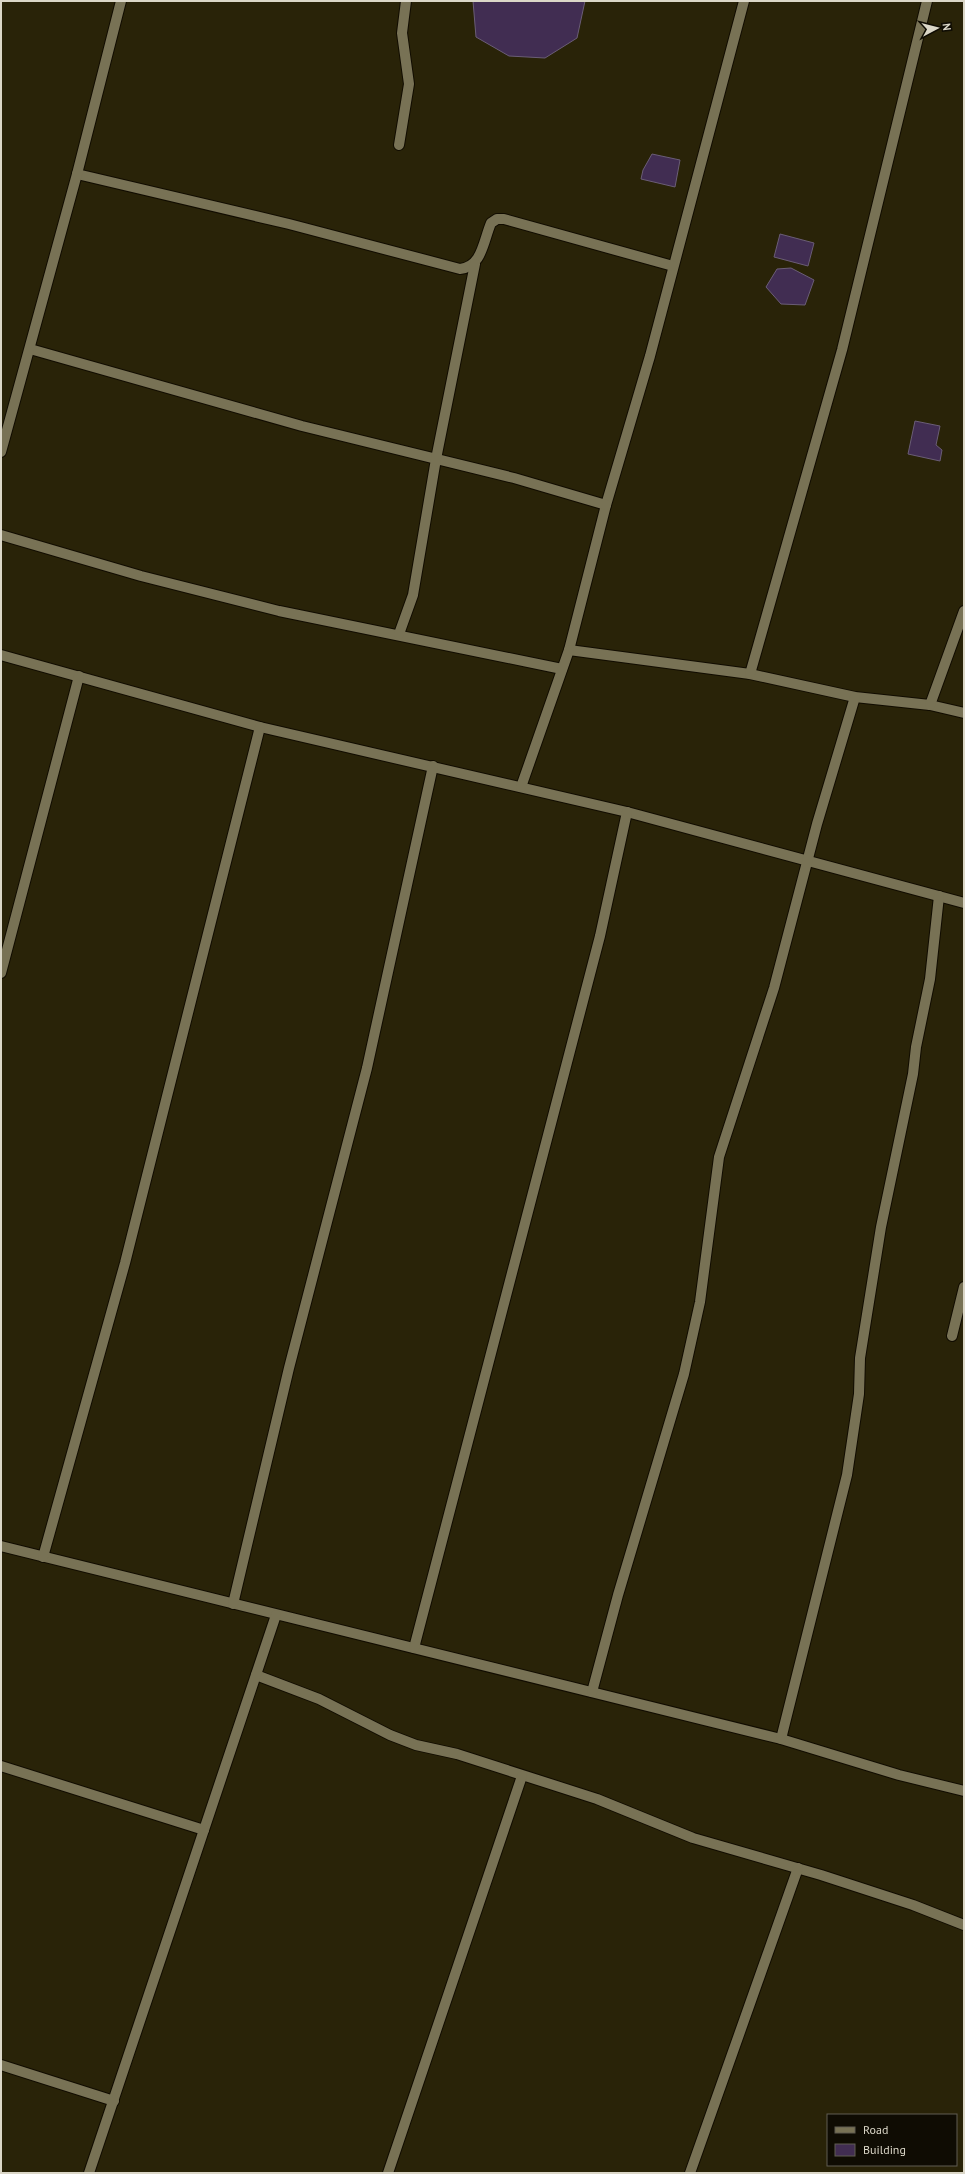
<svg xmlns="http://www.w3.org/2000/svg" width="965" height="2174" font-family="'PT Sans',sans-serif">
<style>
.building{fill:#412d52;stroke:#6a5d76}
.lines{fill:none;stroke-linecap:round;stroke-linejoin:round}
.minor-casing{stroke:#110c00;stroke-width:12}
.minor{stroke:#787255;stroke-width:10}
</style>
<rect width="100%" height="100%" fill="#292308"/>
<g class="building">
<path d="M473,1H585L577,38L545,58L509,56L476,37Z"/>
<path d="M652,154L680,160L675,187L641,179L643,170Z"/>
<path d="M780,234L814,243L808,266L774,257Z"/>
<path d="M791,268L814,280L805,305L781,304L766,287L777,269Z"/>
<path d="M915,421L940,426L936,445L942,450L940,461L908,454Z"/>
</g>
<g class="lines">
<defs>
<g id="minor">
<path d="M744,1L650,356L606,505L569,650L750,674L855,697L930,705L964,713"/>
<path d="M399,145L409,84L402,33L406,1"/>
<path d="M77,174L289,224L460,269C482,267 483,242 491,223L497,219H504L673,266"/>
<path d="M30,349L302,426L514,478L606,505"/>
<path d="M1,452L77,174L121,1"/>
<path d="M1,535L141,576L279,611L562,669"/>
<path d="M399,634L413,595L436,459L475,264"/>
<path d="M1,655L260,727L627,812L964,903"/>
<path d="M750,674L842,350L927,1"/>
<path d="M930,705L964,611"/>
<path d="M521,787L569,650"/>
<path d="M1,973L79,676"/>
<path d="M952,1336L964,1287"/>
<path d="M1,1546L781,1739L899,1775L964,1791"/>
<path d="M43,1557L125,1263L260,727"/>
<path d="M233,1604L289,1368L367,1068L433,766"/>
<path d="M414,1648L600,936L627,812"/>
<path d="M256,1675L319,1699L390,1735L416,1745L457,1754L597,1799L693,1838L821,1875L913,1905L964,1925"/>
<path d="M592,1692L618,1595L684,1374L700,1302L719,1157L774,988L817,824L855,697"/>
<path d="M781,1739L847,1475L859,1394L860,1358L881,1227L913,1074L916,1047L930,979L939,896"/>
<path d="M1,1766L204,1830"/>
<path d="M1,2065L114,2101"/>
<path d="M89,2173L276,1615"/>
<path d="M388,2173L522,1776"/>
<path d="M690,2173L798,1868"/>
</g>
</defs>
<use href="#minor" class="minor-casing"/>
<use href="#minor" class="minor"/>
</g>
<rect width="965" height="2174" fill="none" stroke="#dbd7c8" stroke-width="4"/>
<rect x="827" y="2114" width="130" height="52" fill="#0f0c03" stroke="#615d52"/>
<rect x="835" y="2127" width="20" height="6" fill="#787255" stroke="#615d52"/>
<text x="863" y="2134" font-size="12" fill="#dbd7c8">Road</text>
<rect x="835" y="2144" width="20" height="12" fill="#412d52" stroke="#615d52"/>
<text x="863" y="2154" font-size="12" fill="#dbd7c8">Building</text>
<g transform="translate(937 28) rotate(83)" stroke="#0f0c03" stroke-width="3" paint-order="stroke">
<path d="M0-3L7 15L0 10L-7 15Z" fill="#dbd7c8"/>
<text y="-6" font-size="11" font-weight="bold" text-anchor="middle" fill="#dbd7c8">N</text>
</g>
</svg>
